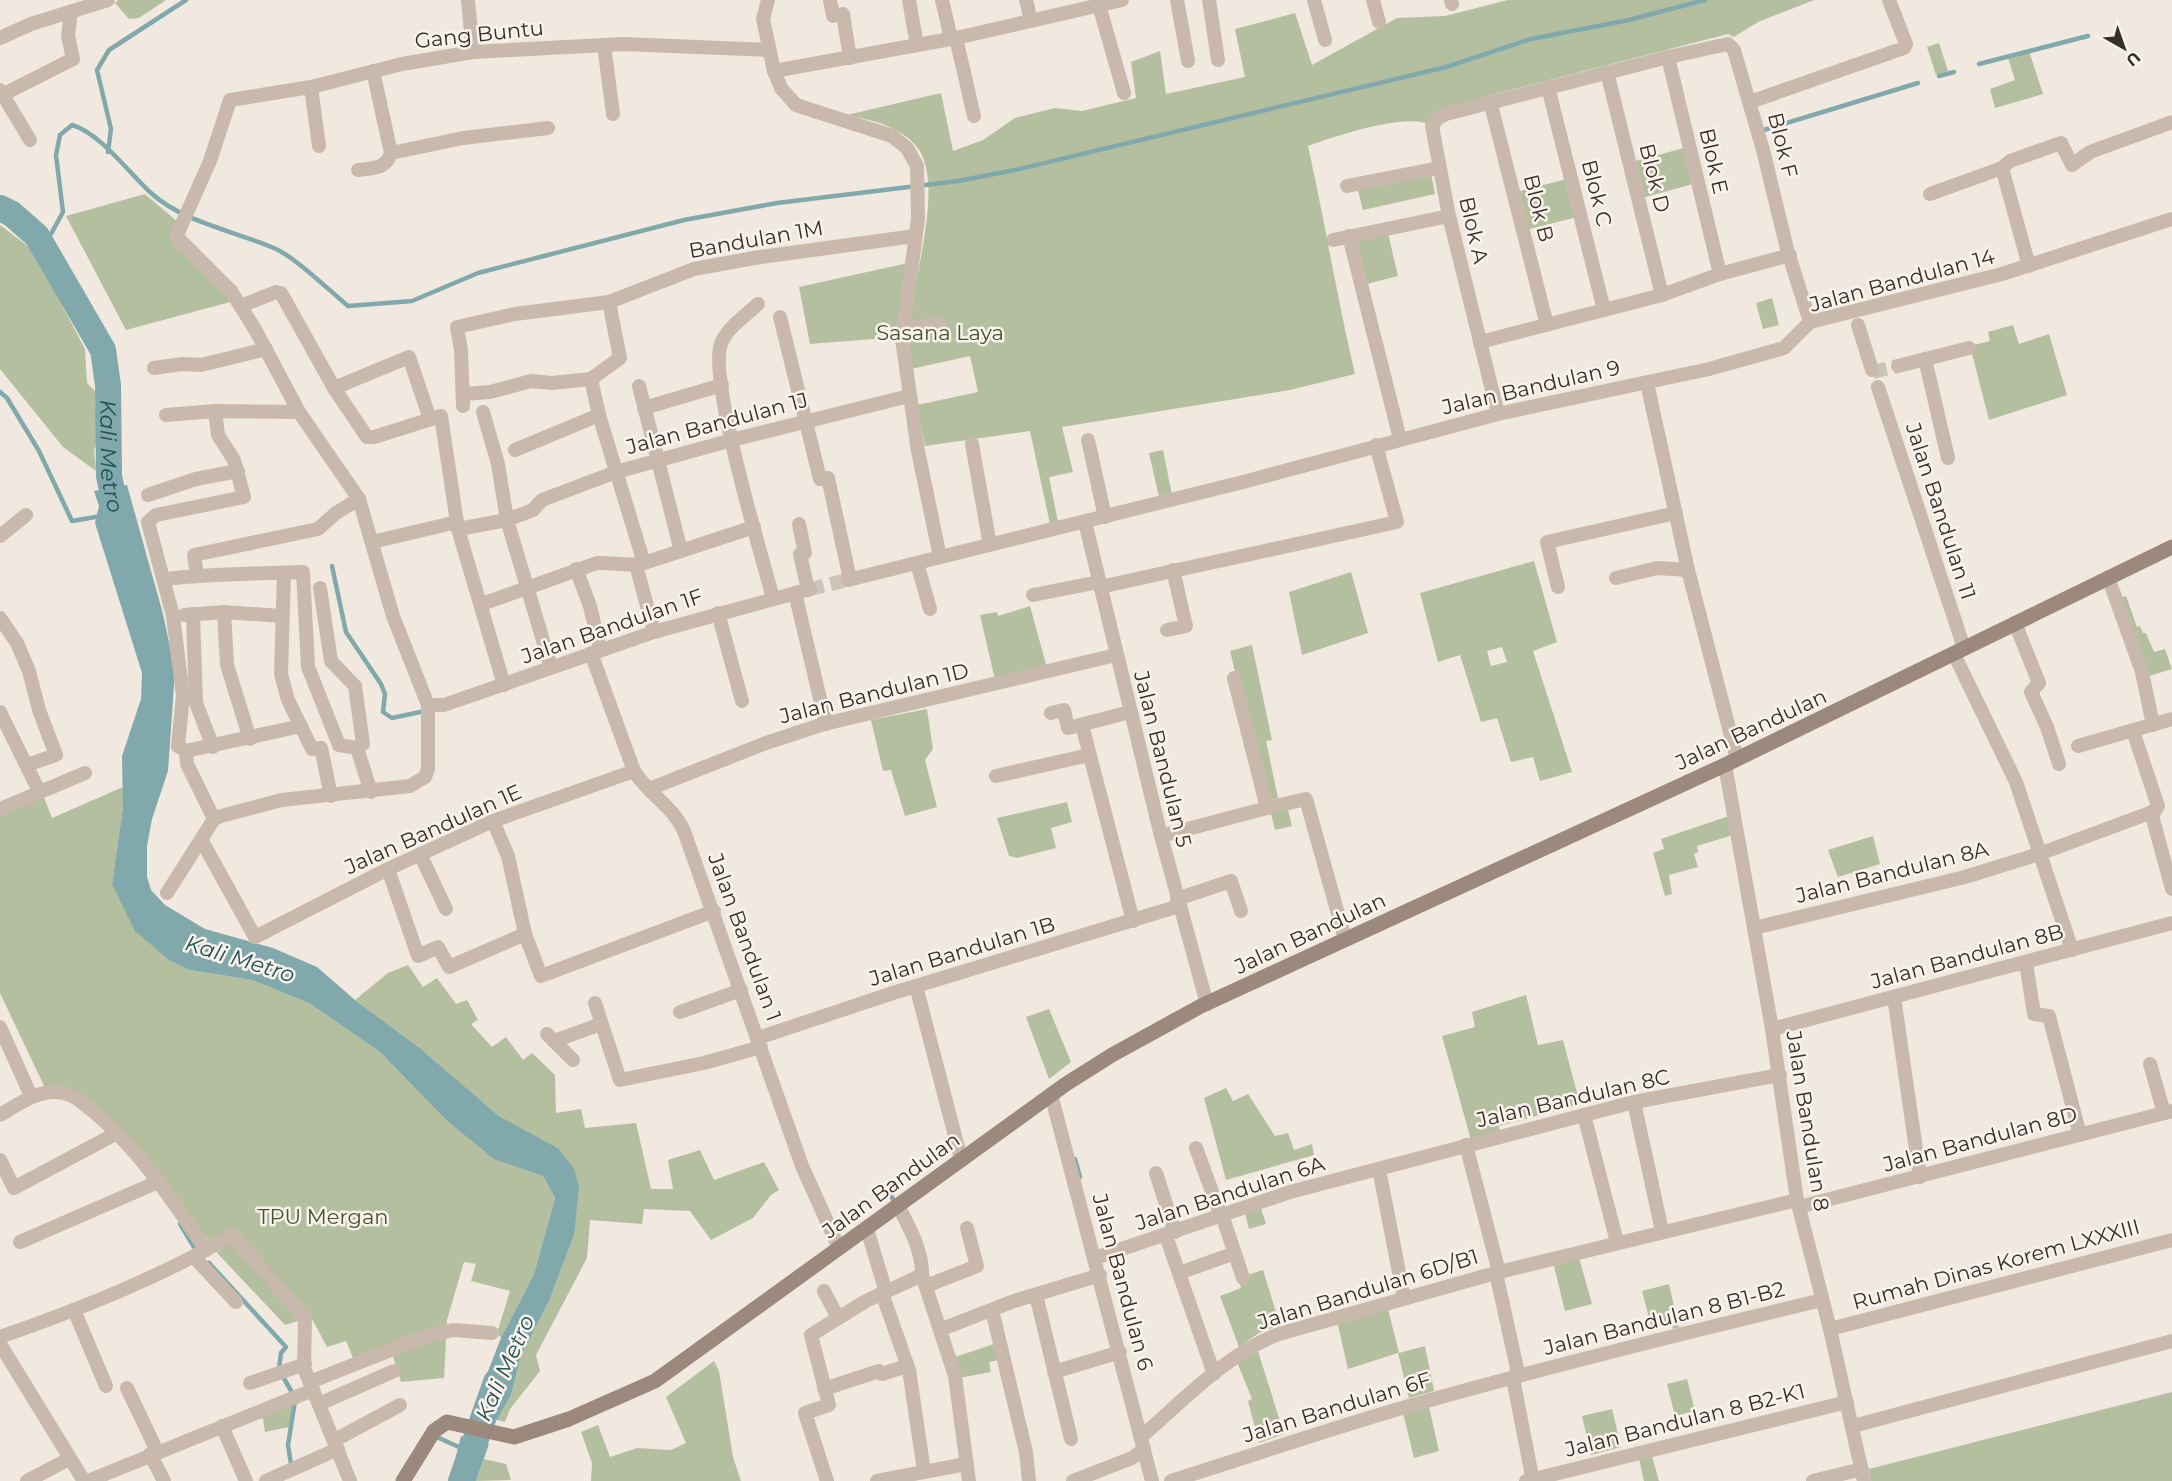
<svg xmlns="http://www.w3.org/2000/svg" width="2172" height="1481" font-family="Montserrat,sans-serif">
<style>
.green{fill:#b4bfa0;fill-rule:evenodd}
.water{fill:#81a9ac}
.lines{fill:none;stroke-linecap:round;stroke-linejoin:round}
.stream{stroke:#81a9ac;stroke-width:4.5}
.river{stroke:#81a9ac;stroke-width:26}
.street-tunnel{stroke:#ccc4bb;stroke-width:14;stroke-dasharray:14 7;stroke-linecap:butt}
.street{stroke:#c8b9ac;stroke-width:14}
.secondary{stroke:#9c897d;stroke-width:15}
.labels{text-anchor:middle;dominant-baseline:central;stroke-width:5;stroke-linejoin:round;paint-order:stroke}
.street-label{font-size:21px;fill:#372e2a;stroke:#f9f3ec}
.park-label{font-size:21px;fill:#465330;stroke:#f9f3ec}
.water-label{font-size:22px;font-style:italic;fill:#235155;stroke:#f9f3ec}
</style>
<rect width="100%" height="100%" fill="#f1e9df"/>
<g class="green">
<path d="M118,0H166L139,18L129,19L115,3Z"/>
<path d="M1508,0H1814L1758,22L1734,37L1728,34L1487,96L1439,111L1426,123C1398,115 1336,136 1308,146C1325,222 1337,298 1355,374L1290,390L1062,427L1073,472L1049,477L1058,522L1050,524L1030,431L925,446L917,405L978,392L970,356L911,369C908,345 910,321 914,296C919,258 942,179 917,147C900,126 871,120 847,115L941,93L953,151L983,140L1015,118L1055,108L1082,111L1136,98L1131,62L1160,51L1166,94L1245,77L1235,29L1295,13L1312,65L1397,18L1445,16Z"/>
<path d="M1939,43L1948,71L1936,75L1927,47Z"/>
<path d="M2029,51L2043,94L1995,108L1990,89L2015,80L2008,58Z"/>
<path d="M1684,148L1693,184L1642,198L1632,162Z"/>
<path d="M1431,173L1435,194L1363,210L1357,187Z"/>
<path d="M1567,179L1577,217L1526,230L1516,192Z"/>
<path d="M145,194L179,223L174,236L234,301L126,330L66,216Z"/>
<path d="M0,225L33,250L85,349L87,383L95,391V405L108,429L94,449L96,471L63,447L0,369Z"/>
<path d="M1388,233L1398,276L1363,285L1354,241Z"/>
<path d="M908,263L899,337L810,344L799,287Z"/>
<path d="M1772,298L1779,325L1763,329L1756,303Z"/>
<path d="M2013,325L2019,344L2049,334L2067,395L1989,420L1970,346L1990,341L1988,332Z"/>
<path d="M1163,450L1172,495L1159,497L1149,453Z"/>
<path d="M1534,561L1557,642L1533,651L1572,772L1540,781L1533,757L1511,762L1497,718L1481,722L1460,655L1438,662L1420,593ZM1502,647L1507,662L1491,666L1487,651Z"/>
<path d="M1351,572L1368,633L1302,655L1289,592Z"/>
<path d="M2126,596L2137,627L2140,626L2143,633H2146L2154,652L2165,649L2172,669L2146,677L2118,599Z"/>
<path d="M1030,606L1047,668L995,680L980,615L997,612L998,616Z"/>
<path d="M1252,645L1272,740L1266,741L1278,798L1266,801L1230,651Z"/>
<path d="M927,709L933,749L925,760L937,807L905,816L891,770L883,771L871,720Z"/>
<path d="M123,787V807L112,884L190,970L252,980L309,1003L380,1052L446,1120L494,1158L543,1176L555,1198L534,1274L501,1338L497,1333L510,1291L471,1281L476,1264L464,1262L447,1320L444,1378L401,1382L390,1347L354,1360L346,1341L327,1347L311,1317L285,1325L219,1255L147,1158L77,1094L45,1088L0,993V815L43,795L52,818Z"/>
<path d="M1067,802L1072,822L1051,828L1056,848L1017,858L1009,856L997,818Z"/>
<path d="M1287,806L1292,826L1275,830L1270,810Z"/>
<path d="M1729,816L1733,835L1697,846L1698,852L1694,854L1698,867L1669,875L1672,894L1665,896L1653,853L1664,849L1661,839Z"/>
<path d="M1873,836L1880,864L1838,877L1828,850Z"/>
<path d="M408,965L423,987L437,978L456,1004L467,1000L478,1020L471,1024L492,1047L506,1037L523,1060L532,1053L555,1075L556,1113L581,1109L585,1128L636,1123L651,1189H673L668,1160L700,1150L714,1180L764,1162L779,1190L771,1195L753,1218L711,1240L690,1211L644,1209L642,1224L590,1220L587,1258L536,1355L540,1371L510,1409L505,1422L497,1420L511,1395L521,1356L550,1299L574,1235L528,1133L499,1116L421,1049L355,1000L388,973Z"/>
<path d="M1526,995L1538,1045L1563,1040L1580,1104L1499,1126L1500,1132L1471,1140L1442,1036L1475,1027L1472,1012Z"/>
<path d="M1049,1009L1071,1062L1049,1079L1026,1017Z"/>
<path d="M1226,1088L1233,1101L1248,1094L1275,1136L1288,1133L1294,1150L1312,1144L1314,1155L1226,1180L1204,1098Z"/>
<path d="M1261,1208L1266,1224L1249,1229L1245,1213Z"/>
<path d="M1579,1258L1592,1304L1565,1311L1554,1266Z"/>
<path d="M1263,1270L1280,1325L1259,1333L1239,1347L1220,1296L1241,1288L1238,1278Z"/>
<path d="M1669,1284L1679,1328L1673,1329L1671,1320L1651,1325L1642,1291Z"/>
<path d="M1388,1309L1399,1353L1425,1346L1434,1391L1409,1398L1398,1353L1348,1369L1337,1321Z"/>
<path d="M997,1343L1000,1360L989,1362L991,1372L959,1378L955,1357Z"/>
<path d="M1258,1351L1284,1434L1259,1443L1248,1401L1252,1399L1237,1362Z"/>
<path d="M714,1361L719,1371L733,1457L741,1481H591L592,1463L581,1432L598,1425L610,1457L637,1448L671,1450L686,1443L666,1397Z"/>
<path d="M1687,1379L1695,1411L1675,1416L1667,1384Z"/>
<path d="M2172,1392V1481H1871L1869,1469Z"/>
<path d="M293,1401L289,1427L265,1432L262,1412Z"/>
<path d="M1429,1407L1439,1451L1414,1458L1403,1413Z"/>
<path d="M1612,1409L1621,1447L1591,1455L1582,1416Z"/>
<path d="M1652,1456L1659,1481H1644L1639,1459Z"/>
<path d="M484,1459L506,1464L511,1480L476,1481Z"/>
</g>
<g class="water">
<path d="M127,485L163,614L175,671L168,771L152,819L147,846V877L151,890L165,905L205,929L273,948L317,967L355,1000L421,1049L499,1116L559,1149L574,1169L579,1187L574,1235L550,1299L521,1356L511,1395L497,1420L472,1412L501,1338L534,1274L555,1198L543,1176L494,1159L446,1120L380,1052L309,1003L252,980L190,970L169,960L135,931L112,884L123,807L122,756L141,699L142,673L95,523L99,506L94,491Z"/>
<path d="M461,1436L489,1444L476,1481H450Z"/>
</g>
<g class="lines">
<g class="stream">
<path d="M1979,64L2088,36"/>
<path d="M1939,76L1954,72"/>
<path d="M1764,130L1918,83"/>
<path d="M108,152L111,129L97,70L109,50L186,0"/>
<path d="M37,236L51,234L63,212L56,155L60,135L72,125C100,133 129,173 151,193C184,223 236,231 276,249C297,259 329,290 348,306L412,301L478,273L684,220L777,203L958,181L1015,170L1446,67L1531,39L1629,20L1705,0"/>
<path d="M0,392L7,398L39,451L72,521L101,516"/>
<path d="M332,566L346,632L381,684L385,694L383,712L392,718L425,711"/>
<path d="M1075,1159L1080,1177"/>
<path d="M891,1196L894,1201"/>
<path d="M180,1224L194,1247"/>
<path d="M209,1263L286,1347L281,1353L279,1369"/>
<path d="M282,1375L293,1394"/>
<path d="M439,1438L461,1448"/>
<path d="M291,1464L288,1445L295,1401"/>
</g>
<g class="river">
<path id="s1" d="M0,208L12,214L37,236L103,350L108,385L109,476L118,520"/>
<path d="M461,1481L496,1382"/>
</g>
<g class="street-tunnel">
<path d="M1873,372L1898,366"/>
<path d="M810,589L848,580"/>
</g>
<g class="street">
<path d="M468,0L473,52"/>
<path d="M768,0L763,19L774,71L956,38L1122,0"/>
<path d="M830,0L833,16L843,14L850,58"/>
<path d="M909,0L917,45"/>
<path d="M942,0L951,39"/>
<path d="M1026,0L1031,21"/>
<path d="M1177,0L1188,61"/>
<path d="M1209,0L1218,60"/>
<path d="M1314,0L1325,40"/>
<path d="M1373,0L1379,22"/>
<path d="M1451,0L1452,4"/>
<path d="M1099,5L1124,93"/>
<path d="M0,38L31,24L108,0"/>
<path d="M956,38L974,116"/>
<path d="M604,45L613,114"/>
<path d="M1668,57L1720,274"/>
<path d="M774,71L781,88L796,105L892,136L907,148L917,166L918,219L902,339L918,451L940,557"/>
<path d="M1607,72L1662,295"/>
<path d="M311,87L319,146"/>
<path d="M1548,87L1604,310"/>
<path d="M0,90L30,140"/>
<path d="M0,96L73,59L68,36L71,12"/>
<path d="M1490,101L1547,325"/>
<path d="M1750,102L1904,48L1906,44L1889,0"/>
<path d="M391,153L463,138L548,128"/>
<path d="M2002,168L2029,266"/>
<path d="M358,170C374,168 386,169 391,153L373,71"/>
<path d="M1347,186L1439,168"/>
<path d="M1930,194L2002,168L2010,161L2061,143L2072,165L2090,152L2172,122"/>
<path d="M1349,236L1400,439"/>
<path d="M1333,240L1449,216"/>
<path d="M758,304C745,316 727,328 721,344C708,379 761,553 773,598"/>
<path d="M241,306L276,292L281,293L334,388L367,437H374L441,416L458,529L504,685"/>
<path d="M780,317L820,479L828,478L850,579"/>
<path d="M1858,325L1872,370"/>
<path d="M904,328L940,324"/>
<path d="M1480,342L1662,295L1720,274L1790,255"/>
<path d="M1925,359L1948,458"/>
<path d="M1898,366L1969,348"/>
<path d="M154,368L182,364L201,365L266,349"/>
<path d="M1647,383L1688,570L1737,759"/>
<path d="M639,386L681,551"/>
<path d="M1878,387L1964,648"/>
<path d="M334,388L409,357L430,419"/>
<path d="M463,394L490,392L531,381L552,383L591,379L620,358L609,302"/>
<path d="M463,406L461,350L457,327L515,314L609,302L694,269L754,258L915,236"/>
<path d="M644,408L722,385"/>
<path d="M483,412L498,464L507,520L551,667"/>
<path d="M1498,414L1449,216L1432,126L1438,118L1446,114L1668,57L1728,44L1734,50L1763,150L1787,249L1810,322"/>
<path d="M166,415L215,411L299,412"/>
<path d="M1088,440L1105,517"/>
<path d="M972,444L990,545"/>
<path d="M515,450L599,415"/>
<path d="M148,495L196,479L238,471"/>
<path d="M1085,522L1161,836L1207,1004"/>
<path d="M799,524L805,553L800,554L808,590"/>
<path d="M458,529L507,520L533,510L542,500L616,472L732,440L909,396"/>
<path d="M0,536L26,515"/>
<path d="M372,542L457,522"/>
<path d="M644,563L754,527"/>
<path d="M917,563L930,609"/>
<path d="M636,565L654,632"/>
<path d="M576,569L590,606L600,650"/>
<path d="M284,573L281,674L288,700L312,749L321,748L331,796"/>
<path d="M197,575L194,555L318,529L336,513L359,499"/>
<path d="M2108,577L2142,672L2153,725"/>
<path d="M1616,578L1657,568L1688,570"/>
<path d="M165,579C210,573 257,574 303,572L308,667L339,745L357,748L371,792"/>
<path d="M848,580L1243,482L1498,414L1709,369L1784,348L1810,322L2002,274L2172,219"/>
<path d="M1100,587L1397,522L1376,445"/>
<path d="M1558,587L1547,542L1676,513"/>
<path d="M320,588L331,661L355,686L363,744L357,748"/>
<path d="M795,593L826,724"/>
<path d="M1033,595L1099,582"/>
<path d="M482,604L597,563C614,562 627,567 644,563L599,415L591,379"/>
<path d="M224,612L227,665L250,739"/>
<path d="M718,613L742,701"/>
<path d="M193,614L196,703L213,747"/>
<path d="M184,615L224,612L281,616"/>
<path d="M0,618L17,643L29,671L39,710L56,755L27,765"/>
<path d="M2015,623L2039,683L2031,692L2047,727L2059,764"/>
<path d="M1167,630L1186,626L1173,570"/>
<path d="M591,653L634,771C648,794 673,806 684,831L802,1166L839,1248"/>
<path d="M1954,654L2016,782L2072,950"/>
<path d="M428,705H444L654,632L810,589"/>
<path d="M0,712L39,791"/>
<path d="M1051,713L1064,710L1068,728L1130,712"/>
<path d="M1082,725L1133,921"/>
<path d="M2078,746L2172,719"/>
<path d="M186,751L178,746L183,696L173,616L148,522L156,515L244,497L234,460L218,435L215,411"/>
<path d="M1725,765L1772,1029L1797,1200L1830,1329L1864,1481"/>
<path d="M996,776L1089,755"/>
<path d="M649,789L766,743L824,724L1116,655"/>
<path d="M1267,808L1306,799L1345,939"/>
<path d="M0,809L85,773"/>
<path d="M2151,812L2172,889"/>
<path d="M214,819L187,764L186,751L301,726"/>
<path d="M493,821L508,856L525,934L541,976L714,911"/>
<path d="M1161,836L1267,808L1234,678"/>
<path d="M202,841L255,937L388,869L493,821L634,771"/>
<path d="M420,854L446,909"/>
<path d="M388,869L418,956L438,947L449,967L525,934"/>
<path d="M167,893L214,819L221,816L282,800L410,786L425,777L428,769V705L393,616L359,499L299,412L256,331L231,291L179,239L177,235L210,161L230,100L311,87L402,64L473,52L623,44L768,50"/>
<path d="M1177,899L1231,881L1241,911"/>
<path d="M1754,928L1965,877L2039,854L2155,811L2158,806L2133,731"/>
<path d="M2026,963L2034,1014L2049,1016L2080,1135"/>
<path d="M916,986L961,1159"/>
<path d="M1894,997L1920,1177"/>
<path d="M595,1003L620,1080L704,1063L761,1047"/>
<path d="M680,1012L741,990"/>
<path d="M0,1027L31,1096"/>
<path d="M1772,1029L2172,923"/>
<path d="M547,1034L573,1060"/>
<path d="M758,1038L893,993L1179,906"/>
<path d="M554,1041L601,1024"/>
<path d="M2150,1064L2164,1113"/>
<path d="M1051,1094L1152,1481"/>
<path d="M1634,1102L1662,1231"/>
<path d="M0,1115C19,1104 40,1088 63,1093C76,1095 84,1105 94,1112C140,1151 172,1200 206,1250"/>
<path d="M1584,1115L1617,1242"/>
<path d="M1466,1145L1499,1272"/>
<path d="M1196,1148L1221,1216"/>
<path d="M0,1160L14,1188L117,1133"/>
<path d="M1379,1169L1404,1298"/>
<path d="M1156,1173L1175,1232"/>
<path d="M898,1206C909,1226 923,1252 922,1275L955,1376L969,1481"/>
<path d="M1799,1207L2172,1111"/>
<path d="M1222,1215L1243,1278"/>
<path d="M867,1229L886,1292"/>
<path d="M1166,1236L1214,1374"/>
<path d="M20,1242L160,1181"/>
<path d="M194,1257L236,1302"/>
<path d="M1095,1258L1290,1192L1634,1102L1780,1075"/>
<path d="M1179,1273L1235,1253"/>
<path d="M1496,1273L1517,1368L1514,1384L1533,1481"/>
<path d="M926,1286L977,1266L967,1228"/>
<path d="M824,1291L838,1318"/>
<path d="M882,1293L909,1370L924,1471"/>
<path d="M1036,1295L1071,1439"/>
<path d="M74,1310L106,1386"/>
<path d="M992,1310L1026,1452L1029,1481"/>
<path d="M942,1329L1014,1301L1100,1275"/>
<path d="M1830,1329L2172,1240"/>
<path d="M0,1337C80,1309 159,1278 232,1235L305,1318L304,1368L350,1481"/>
<path d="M0,1344L84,1481"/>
<path d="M1054,1372L1120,1352"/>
<path d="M310,1382L421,1338L453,1330L492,1333"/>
<path d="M250,1383L305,1364"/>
<path d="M127,1388L157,1451"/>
<path d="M824,1389L879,1371L882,1374L907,1366"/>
<path d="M319,1404L394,1371"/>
<path d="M222,1426L246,1481"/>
<path d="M1853,1426L2172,1341"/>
<path d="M1141,1437C1184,1400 1226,1354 1279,1334L1499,1272L1797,1200"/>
<path d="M335,1440L400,1405"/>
<path d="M150,1454L164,1481"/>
<path d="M27,1481L69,1459"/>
<path d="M88,1481L313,1390"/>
<path d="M266,1481L338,1449"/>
<path d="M827,1481L805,1413L829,1405L811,1335L866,1301L922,1275"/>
<path d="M877,1481L966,1464"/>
<path d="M1073,1481L1132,1458L1144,1449"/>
<path d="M1171,1481C1251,1456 1329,1429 1409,1406C1546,1367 1684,1333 1822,1300"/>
<path d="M1526,1481L1847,1402"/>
<path d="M1813,1481L1862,1469"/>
</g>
<path class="secondary" d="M403,1481L434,1431L447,1422L514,1437L569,1419L655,1381L1066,1084L1112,1055L1201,1006L1725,765L2172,547"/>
</g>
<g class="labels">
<g class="street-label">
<text transform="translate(479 34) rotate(-6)">Gang Buntu</text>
<text transform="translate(1783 145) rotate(76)">Blok F</text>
<text transform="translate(1714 161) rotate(77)">Blok E</text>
<text transform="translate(1655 178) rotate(76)">Blok D</text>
<text transform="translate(1597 193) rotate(76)">Blok C</text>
<text transform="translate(1539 208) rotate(76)">Blok B</text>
<text transform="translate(1474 230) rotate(77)">Blok A</text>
<text transform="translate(756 239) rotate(-10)">Bandulan 1M</text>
<text transform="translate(1902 280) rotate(-15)">Jalan Bandulan 14</text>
<text transform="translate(1531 387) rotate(-13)">Jalan Bandulan 9</text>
<text transform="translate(717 423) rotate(-15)">Jalan Bandulan 1J</text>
<text transform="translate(1941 511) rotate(72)">Jalan Bandulan 11</text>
<text transform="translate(612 626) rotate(-19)">Jalan Bandulan 1F</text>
<text transform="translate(874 693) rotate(-14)">Jalan Bandulan 1D</text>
<text transform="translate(1751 729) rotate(-25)">Jalan Bandulan</text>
<text transform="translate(1163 759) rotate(76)">Jalan Bandulan 5</text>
<text transform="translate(433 829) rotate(-24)">Jalan Bandulan 1E</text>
<text transform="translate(1892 872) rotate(-14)">Jalan Bandulan 8A</text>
<text transform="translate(1310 933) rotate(-25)">Jalan Bandulan</text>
<text transform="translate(745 937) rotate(70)">Jalan Bandulan 1</text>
<text transform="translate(962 951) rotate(-17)">Jalan Bandulan 1B</text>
<text transform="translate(1967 956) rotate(-15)">Jalan Bandulan 8B</text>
<text transform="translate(1573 1098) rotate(-13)">Jalan Bandulan 8C</text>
<text transform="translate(1808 1121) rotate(81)">Jalan Bandulan 8</text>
<text transform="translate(1980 1139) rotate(-15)">Jalan Bandulan 8D</text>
<text transform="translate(891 1185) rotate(-36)">Jalan Bandulan</text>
<text transform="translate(1230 1193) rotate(-18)">Jalan Bandulan 6A</text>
<text transform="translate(1996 1264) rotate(-15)">Rumah Dinas Korem LXXXIII</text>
<text transform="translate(1123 1282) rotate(75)">Jalan Bandulan 6</text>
<text transform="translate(1368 1289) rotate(-17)">Jalan Bandulan 6D/B1</text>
<text transform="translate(1664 1318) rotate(-14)">Jalan Bandulan 8 B1-B2</text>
<text transform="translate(1337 1407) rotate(-17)">Jalan Bandulan 6F</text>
<text transform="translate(1685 1420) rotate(-14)">Jalan Bandulan 8 B2-K1</text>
</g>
<g class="park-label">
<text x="940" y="332">Sasana Laya</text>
<text x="323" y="1216">TPU Mergan</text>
</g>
<g class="water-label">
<text stroke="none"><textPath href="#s1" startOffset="285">Kali Metro</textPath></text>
<text transform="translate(240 959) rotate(17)">Kali Metro</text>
<text transform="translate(505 1368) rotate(-66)">Kali Metro</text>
</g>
</g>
<g transform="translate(2124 48) rotate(140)" stroke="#f9f3ec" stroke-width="4.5" paint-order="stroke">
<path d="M0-4.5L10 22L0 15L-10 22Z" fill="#372e2a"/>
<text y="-9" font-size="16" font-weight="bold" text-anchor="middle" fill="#372e2a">U</text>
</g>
</svg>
